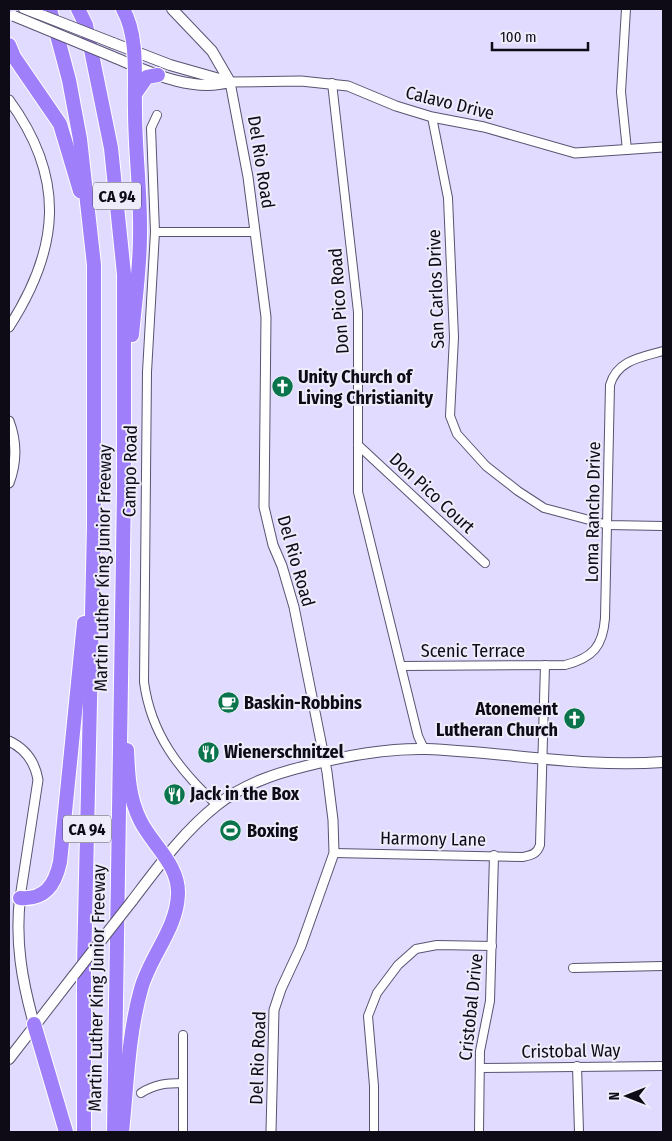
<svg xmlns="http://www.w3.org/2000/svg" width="672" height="1141" font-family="'Fira Sans Condensed',sans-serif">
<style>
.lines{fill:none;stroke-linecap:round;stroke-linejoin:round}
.minor-casing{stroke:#595371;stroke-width:10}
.tertiary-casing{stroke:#595371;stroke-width:11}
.secondary-casing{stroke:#595371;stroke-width:12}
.motorway-casing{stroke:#fff;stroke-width:16}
.minor{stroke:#fff;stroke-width:8}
.tertiary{stroke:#fff;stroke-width:9}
.secondary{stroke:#fff;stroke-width:10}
.motorway{stroke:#a07ffb;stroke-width:14}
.secondary-bridge-casing{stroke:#595371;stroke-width:12;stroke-linecap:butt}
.secondary-bridge{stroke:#fff;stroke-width:10}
.labels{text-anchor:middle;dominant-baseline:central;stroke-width:4;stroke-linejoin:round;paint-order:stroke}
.shield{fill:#eeecfa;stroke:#514e5b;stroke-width:1}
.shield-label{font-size:16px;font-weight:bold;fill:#0e0b17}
.street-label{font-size:18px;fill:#0e0b17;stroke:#eeecfa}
.poi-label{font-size:18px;font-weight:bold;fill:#0e0b17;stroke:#eeecfa;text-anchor:start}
</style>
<rect width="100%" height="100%" fill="#e1dbff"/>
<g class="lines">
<defs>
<g id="minor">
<path d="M626,9L621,92L627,150"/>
<path d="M332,83L358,312V492L418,736L424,749"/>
<path d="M157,115L151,128L155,232L147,372L144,682C151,734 179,770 217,805"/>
<path d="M432,117L448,198L454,337L450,416L457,434L486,466L518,491L544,508L608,525L663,526"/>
<path d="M155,232H255"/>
<path d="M358,445L485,563"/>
<path d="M401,666L565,665C593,658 603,646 605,618L610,385C617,360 642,357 663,351"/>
<path d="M334,853L523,857C532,855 537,854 540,845L545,665"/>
<path d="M573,968L663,966"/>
<path d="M183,1035V1132"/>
<path d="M577,1066L579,1132"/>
<path d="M480,1068L663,1066"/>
<path d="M141,1093C155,1084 167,1083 183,1083"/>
<path d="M374,1132V1086L368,1016L377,993L398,965L416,949L437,945L492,946"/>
<path d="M479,1132L480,1051L490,1001L494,855"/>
</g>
<g id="tertiary">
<path d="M9,100C66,178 60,248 9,327"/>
<path d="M9,421C17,442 17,462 9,483"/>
<path d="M9,741C26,749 35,762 38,780L20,898"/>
<path d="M271,1132L274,1010L281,989L301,946L334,853L333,820L327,772L294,607L282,566L273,545L264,507L266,317L248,177L230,82L301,81L348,86L396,106L432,117L484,127L575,153L663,147"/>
</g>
<g id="secondary">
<path d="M24,9L44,16"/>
<path d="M172,9L212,51L230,82"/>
<path d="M113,43L170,65L230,82"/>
<path d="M111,56C147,71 190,93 230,82"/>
<path d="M20,898C15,942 22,981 34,1024"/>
<path d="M132,901C158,867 183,832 217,805C244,784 274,774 306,766C344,756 386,748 426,749C505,752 584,768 663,762"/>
<path d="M9,1059L74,975"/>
</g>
<g id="motorway">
<path d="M50,9L69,80L80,139L94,265V526L84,966V1132"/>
<path d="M78,9L86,25L111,148L124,274V489L114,1132"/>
<path d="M123,9C139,38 134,77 135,110C135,152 141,194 140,236C140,269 135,302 132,335"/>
<path d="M9,45L14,57L60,124L80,191"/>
<path d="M135,94L147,77L158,75"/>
<path d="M20,898C45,900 55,885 60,862L84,623"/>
<path d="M34,1024L66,1132"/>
<path d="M122,1132C127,1085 128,1035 141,989C150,956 177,929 178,894C179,864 152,845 140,820C129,798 128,774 127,750"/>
</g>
</defs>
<use href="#minor" class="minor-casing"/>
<use href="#tertiary" class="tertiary-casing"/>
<use href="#secondary" class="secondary-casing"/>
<use href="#motorway" class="motorway-casing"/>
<use href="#minor" class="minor"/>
<use href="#tertiary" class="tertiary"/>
<use href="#secondary" class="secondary"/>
<use href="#motorway" class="motorway"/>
<defs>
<g id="secondary-bridge">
<path d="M14,16L111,56"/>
<path d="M44,16L113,43"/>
<path d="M74,975L132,901"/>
</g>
</defs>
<use href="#secondary-bridge" class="secondary-bridge-casing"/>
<use href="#secondary-bridge" class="secondary-bridge"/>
</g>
<defs>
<symbol id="church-disc" viewBox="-11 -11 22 22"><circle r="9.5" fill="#0a744d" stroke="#eeecfa"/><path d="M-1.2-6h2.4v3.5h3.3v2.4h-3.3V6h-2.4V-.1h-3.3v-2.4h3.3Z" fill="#fff"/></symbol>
<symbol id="cafe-disc" viewBox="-11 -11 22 22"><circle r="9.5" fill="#0a744d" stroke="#eeecfa"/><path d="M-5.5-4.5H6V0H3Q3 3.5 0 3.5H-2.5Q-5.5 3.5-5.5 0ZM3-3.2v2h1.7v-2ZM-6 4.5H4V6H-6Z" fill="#fff"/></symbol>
<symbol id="restaurant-disc" viewBox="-11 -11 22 22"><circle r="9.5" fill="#0a744d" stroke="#eeecfa"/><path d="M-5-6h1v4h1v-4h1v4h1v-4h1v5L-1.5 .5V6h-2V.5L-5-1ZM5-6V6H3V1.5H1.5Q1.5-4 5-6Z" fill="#fff"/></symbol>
<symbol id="stadium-disc" viewBox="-11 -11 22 22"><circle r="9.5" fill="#0a744d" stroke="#eeecfa"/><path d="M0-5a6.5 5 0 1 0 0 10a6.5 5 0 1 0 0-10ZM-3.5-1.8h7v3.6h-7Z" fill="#fff"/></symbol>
</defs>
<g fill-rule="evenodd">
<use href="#church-disc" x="270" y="374" width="25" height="25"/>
<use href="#cafe-disc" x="216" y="690" width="25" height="25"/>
<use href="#church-disc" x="562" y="706" width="25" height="25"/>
<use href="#restaurant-disc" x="196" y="740" width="25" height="25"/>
<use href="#restaurant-disc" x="162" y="782" width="25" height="25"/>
<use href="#stadium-disc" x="218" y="818" width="25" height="25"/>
</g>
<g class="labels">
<g class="shield">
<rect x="93" y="182.5" width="48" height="27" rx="4"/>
<rect x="63" y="815.5" width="48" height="27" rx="4"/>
</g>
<g class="shield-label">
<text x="117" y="196">CA 94</text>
<text x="87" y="829">CA 94</text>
</g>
<g class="street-label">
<text transform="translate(450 103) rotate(14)">Calavo Drive</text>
<text transform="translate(261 162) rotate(81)">Del Rio Road</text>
<text transform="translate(436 289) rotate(-92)">San Carlos Drive</text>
<text transform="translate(339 301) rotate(-94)">Don Pico Road</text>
<text transform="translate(130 471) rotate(-89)">Campo Road</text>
<text transform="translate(432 493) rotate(43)">Don Pico Court</text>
<text transform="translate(593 512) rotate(-89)">Loma Rancho Drive</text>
<text transform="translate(296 561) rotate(74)">Del Rio Road</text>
<text transform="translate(103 568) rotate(-89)">Martin Luther King Junior Freeway</text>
<text x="473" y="651">Scenic Terrace</text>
<text transform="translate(433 839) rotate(1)">Harmony Lane</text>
<text transform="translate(97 988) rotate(-89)">Martin Luther King Junior Freeway</text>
<text transform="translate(471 1007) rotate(-84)">Cristobal Drive</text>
<text transform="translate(571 1051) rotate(-1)">Cristobal Way</text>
<text transform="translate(258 1058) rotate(-88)">Del Rio Road</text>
</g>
<g class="poi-label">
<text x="298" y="377">Unity Church of<tspan x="298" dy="21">Living Christianity</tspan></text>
<text x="244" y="703">Baskin-Robbins</text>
<text x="558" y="709" text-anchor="end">Atonement<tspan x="558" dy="21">Lutheran Church</tspan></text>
<text x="224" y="752">Wienerschnitzel</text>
<text x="190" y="794">Jack in the Box</text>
<text x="247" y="831">Boxing</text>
</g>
</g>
<rect width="672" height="1141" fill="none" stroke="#0e0b17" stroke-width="20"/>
<g transform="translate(627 1096) rotate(270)" stroke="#eeecfa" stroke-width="4" paint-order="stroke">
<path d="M0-4L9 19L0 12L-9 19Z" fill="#0e0b17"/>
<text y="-8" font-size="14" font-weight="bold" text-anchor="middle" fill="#0e0b17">N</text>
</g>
<path d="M492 42v8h96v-8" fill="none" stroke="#0e0b17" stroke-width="2.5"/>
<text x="500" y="42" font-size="15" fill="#0e0b17" stroke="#eeecfa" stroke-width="4" paint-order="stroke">100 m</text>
</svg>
